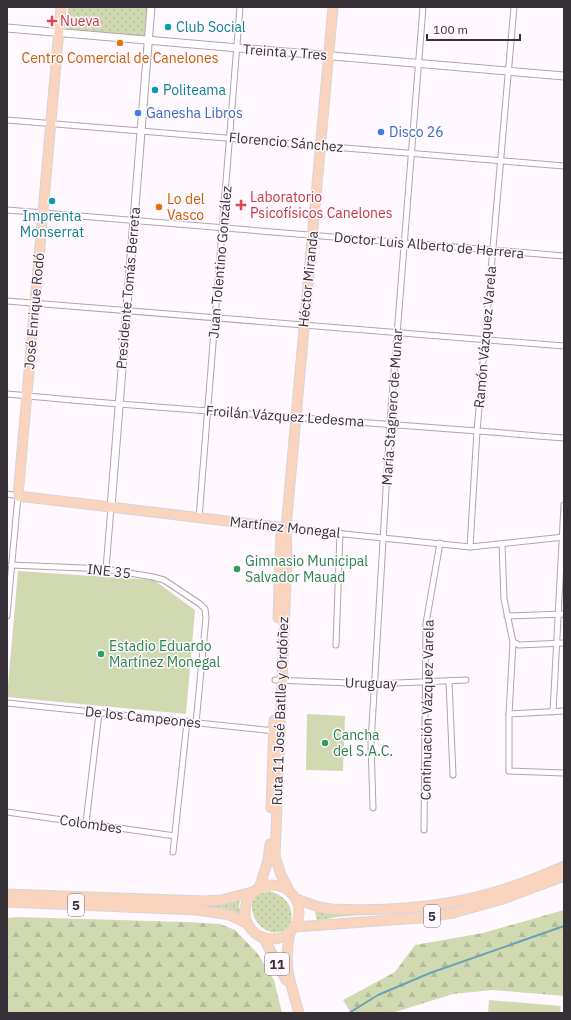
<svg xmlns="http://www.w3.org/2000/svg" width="571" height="1020" font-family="'IBM Plex Sans',sans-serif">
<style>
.grass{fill:url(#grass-dots)}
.forest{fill:url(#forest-firs)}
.garden{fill:#d1d9b1}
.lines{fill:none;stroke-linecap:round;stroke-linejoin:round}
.stream{stroke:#69a3b3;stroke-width:2}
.minor-casing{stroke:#b1a3b0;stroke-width:7}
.tertiary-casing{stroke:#b1a3b0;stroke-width:9}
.trunk-casing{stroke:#d7d6d7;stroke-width:11}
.minor{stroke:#fff;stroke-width:5}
.tertiary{stroke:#fff;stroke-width:7}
.trunk{stroke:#fad4bc;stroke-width:9}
.health-dot{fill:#e0444e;stroke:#fff9ff;stroke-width:1.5}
.culture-dot{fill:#0f9aa8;stroke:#fff9ff;stroke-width:1.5}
.food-dot{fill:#e8710a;stroke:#fff9ff;stroke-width:1.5}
.shop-dot{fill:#3f7fe0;stroke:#fff9ff;stroke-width:1.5}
.leisure-dot{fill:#2e9e5b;stroke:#fff9ff;stroke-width:1.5}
.labels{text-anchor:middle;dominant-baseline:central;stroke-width:3;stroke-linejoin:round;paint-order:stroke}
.shield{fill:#fff9ff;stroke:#726d72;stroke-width:1}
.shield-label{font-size:13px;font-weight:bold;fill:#363136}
.health-label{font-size:14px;fill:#be3a42;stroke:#fff9ff;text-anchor:start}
.culture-label{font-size:14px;fill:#0d838f;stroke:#fff9ff;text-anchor:start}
.street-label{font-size:14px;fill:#363136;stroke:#fff9ff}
.food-label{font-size:14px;fill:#c56008;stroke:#fff9ff}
.shop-label{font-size:14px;fill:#366cbe;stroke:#fff9ff;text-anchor:start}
.leisure-label{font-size:14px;fill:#27864d;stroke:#fff9ff;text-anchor:start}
</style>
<defs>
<pattern id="grass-dots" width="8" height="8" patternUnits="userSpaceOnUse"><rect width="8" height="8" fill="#d1d9b1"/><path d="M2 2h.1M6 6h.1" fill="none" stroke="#b4bb99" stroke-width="1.8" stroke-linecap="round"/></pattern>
<pattern id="forest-firs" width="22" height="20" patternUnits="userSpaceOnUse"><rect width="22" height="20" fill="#d1d9b1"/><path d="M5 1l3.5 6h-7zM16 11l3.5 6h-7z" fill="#b4bb99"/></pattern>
</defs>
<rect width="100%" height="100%" fill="#fff9ff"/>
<g class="grass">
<path d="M68,7H147L145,36L66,30Z"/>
<path d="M269,891C285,895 296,908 290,924C273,947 242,918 255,895Z"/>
<path d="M240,901L239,906L241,914L208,907L177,904H219Z"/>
<path d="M315,911L374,913V914L336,917L317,921Z"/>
</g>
<g class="forest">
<path d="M564,910V996L492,990L453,994L392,1013H351L343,1000L395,972L415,945L483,933Z"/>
<path d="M17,917L186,922L220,924L235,930L258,954L274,980L282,1013H7V918Z"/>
</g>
<g class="garden">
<path d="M18,571L154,580L195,610L186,714L7,697Z"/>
<path d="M307,714L345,716L343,771L306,770Z"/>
<path d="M489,1000L561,1006L560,1013H488Z"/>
</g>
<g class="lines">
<path class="stream" d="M349,1013L378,995L430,973L564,926"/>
<defs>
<g id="minor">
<path d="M7,120L564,166"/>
<path d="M7,210L564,256"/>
<path d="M7,301L564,346"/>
<path d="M7,394C192,412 378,422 564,438"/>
<path d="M7,494L18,496L7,616"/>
<path d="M199,518L240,7"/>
<path d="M286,528L470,547L564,537"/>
<path d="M502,544L504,599L513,642L509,714V771L564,773"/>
<path d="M470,547L477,431L514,7"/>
<path d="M11,565L106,569L153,577L164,580L200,604L205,609L206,618L196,723"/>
<path d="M106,569L111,507"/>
<path d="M507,616L564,614"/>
<path d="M513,642L519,645L564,643"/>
<path d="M336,645L340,533"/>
<path d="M275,680L374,684L466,680"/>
<path d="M449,681L453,775"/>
<path d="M7,703L275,731"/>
<path d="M553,712L564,505"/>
<path d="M509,714L564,711"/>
<path d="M373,808L371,743L390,423L423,7"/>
<path d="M7,812L175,836"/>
<path d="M86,823L99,713"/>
<path d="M424,830L426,623L440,543"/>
<path d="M173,852L187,722"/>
</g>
<g id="tertiary">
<path d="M7,28L564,76"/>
<path d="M111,507L151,7"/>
</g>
<g id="trunk">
<path d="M61,7L18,496L286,528"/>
<path d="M278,618L281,531"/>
<path d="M271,808L274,720"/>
<circle cx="272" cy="912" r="27"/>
<path d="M259,889L268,860L270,844"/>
<path d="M290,892L281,875L275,856L287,557L286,528L333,7"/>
<path d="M7,894L204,901L221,900L256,891"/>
<path d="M296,899L319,907L331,909C417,913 485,902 564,866"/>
<path d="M7,902L197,910L230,915L248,924"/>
<path d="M295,927L420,918L453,913L503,899L564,876"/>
<path d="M290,932C283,966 290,981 299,1013"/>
<path d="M263,937L286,980"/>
</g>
</defs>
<use href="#minor" class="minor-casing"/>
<use href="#tertiary" class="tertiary-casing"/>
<use href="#trunk" class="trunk-casing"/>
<use href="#minor" class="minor"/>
<use href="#tertiary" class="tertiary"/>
<use href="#trunk" class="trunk"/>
</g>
<g class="health-dot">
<path d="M50 15h4v4h4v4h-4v4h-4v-4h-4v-4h4z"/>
<path d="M239 199h4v4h4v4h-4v4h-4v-4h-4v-4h4z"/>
</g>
<g class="culture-dot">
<circle cx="168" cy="27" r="4"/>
<circle cx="155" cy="90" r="4"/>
<circle cx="52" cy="201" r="4"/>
</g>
<g class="food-dot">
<circle cx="120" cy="43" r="4"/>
<circle cx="159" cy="207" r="4"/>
</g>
<g class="shop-dot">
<circle cx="138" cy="113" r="4"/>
<circle cx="381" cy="132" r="4"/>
</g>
<g class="leisure-dot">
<circle cx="237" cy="569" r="4"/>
<circle cx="101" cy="654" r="4"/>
<circle cx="325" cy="743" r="4"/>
</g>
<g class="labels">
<g class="shield">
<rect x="68" y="894" width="16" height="22" rx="3"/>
<rect x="424" y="905" width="16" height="22" rx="3"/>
<rect x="265" y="953" width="24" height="22" rx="3"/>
</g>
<g class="shield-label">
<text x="76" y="905">5</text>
<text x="432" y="916">5</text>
<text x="277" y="964">11</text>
</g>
<g class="health-label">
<text x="60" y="21">Nueva</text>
<text x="250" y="197">Laboratorio<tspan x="250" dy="16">Psicofísicos Canelones</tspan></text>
</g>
<g class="culture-label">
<text x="176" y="27">Club Social</text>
<text x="163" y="90">Politeama</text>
<text x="52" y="216" text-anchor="middle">Imprenta<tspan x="52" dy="16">Monserrat</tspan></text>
</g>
<g class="street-label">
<text transform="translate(285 52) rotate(4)">Treinta y Tres</text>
<text transform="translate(286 142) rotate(5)">Florencio Sánchez</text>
<text transform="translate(429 245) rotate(5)">Doctor Luis Alberto de Herrera</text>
<text transform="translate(220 262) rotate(-85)">Juan Tolentino González</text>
<text transform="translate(308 279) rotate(-84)">Héctor Miranda</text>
<text transform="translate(128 288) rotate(-85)">Presidente Tomás Berreta</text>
<text transform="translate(34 311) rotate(-85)">José Enrique Rodó</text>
<text transform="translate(485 337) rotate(-85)">Ramón Vázquez Varela</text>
<text transform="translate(392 407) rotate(-86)">María Stagnero de Munar</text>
<text transform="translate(285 416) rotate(4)">Froilán Vázquez Ledesma</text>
<text transform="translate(285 527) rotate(6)">Martínez Monegal</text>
<text transform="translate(109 571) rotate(6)">INE 35</text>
<text transform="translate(371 683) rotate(1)">Uruguay</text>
<text transform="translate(427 710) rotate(-89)">Continuación Vázquez Varela</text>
<text transform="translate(280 711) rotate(-88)">Ruta 11 José Batlle y Ordóñez</text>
<text transform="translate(143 717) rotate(6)">De los Campeones</text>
<text transform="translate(91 824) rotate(8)">Colombes</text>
</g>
<g class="food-label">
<text x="120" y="58">Centro Comercial de Canelones</text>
<text x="167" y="199" text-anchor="start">Lo del<tspan x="167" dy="16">Vasco</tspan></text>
</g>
<g class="shop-label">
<text x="146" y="113">Ganesha Libros</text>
<text x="389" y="132">Disco 26</text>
</g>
<g class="leisure-label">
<text x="245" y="561">Gimnasio Municipal<tspan x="245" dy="16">Salvador Mauad</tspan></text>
<text x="109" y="646">Estadio Eduardo<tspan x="109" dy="16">Martínez Monegal</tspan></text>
<text x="333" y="735">Cancha<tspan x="333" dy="16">del S.A.C.</tspan></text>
</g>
</g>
<rect width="571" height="1020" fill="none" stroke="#363136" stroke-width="16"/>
<path d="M427 34v6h93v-6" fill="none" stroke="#363136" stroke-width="2"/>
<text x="433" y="34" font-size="12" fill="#363136" stroke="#fff9ff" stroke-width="3" paint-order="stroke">100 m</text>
</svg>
